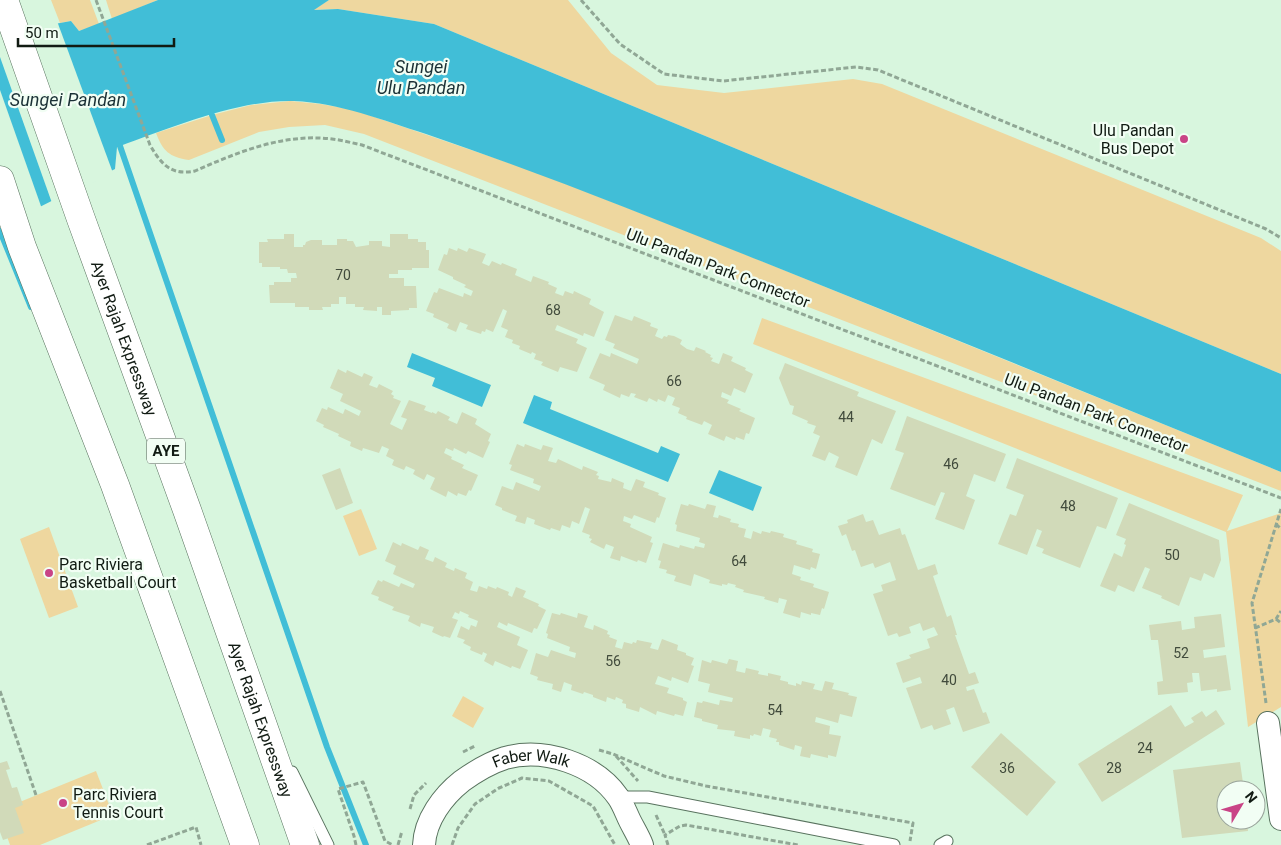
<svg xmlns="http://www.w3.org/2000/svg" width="1281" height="845" font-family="Roboto,sans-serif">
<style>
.green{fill:#eed79f}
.water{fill:#41bed7}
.pier{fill:#d8f6de}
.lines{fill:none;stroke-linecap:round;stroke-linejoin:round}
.stream{stroke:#41bed7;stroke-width:6}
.building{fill:#d1dab9}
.service-casing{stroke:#58725e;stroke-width:13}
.minor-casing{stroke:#58725e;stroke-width:24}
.motorway-casing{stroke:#58725e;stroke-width:29}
.path{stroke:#90a795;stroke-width:3;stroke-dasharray:5 2.5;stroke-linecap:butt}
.service{stroke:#fff;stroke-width:11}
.minor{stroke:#fff;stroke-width:22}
.motorway{stroke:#fff;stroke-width:28}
.poi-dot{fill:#c94486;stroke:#f2fef4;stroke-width:2}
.labels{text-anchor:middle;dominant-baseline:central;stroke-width:4.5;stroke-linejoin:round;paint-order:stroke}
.number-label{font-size:14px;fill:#414b3c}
.shield{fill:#f2fef4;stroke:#545f56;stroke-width:1}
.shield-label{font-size:15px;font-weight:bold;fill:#111b13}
.poi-label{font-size:16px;fill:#111b13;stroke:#f2fef4;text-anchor:start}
.street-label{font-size:16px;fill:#111b13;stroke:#f2fef4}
.water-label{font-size:18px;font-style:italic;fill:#1b3136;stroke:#f2fef4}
</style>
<rect width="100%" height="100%" fill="#d8f6de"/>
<g class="green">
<path d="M51,0H90L99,24L79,31L71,21L60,23Z"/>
<path d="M106,0H158L112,19Z"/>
<path d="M329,0H568L611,53L657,85L724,93L853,79L882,84L1261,238L1281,251V374L434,24L338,9L313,10Z"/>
<path d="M290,101L321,104L354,110L533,171L717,243L1281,472V491L364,134L325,125L289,127L259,132L189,160C169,157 163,151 156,133L212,115L251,105Z"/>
<path d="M762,318L1243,495L1227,531L1281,513V707L1248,727L1226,532L753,344Z"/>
<path d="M361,509L377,549L359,556L343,516Z"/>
<path d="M49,527L78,607L49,618L20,539Z"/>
<path d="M463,696L484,708L473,728L452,716Z"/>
<path d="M96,771L113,815L40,845H10L0,816V810Z"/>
</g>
<g class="water">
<path d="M158,0H329L314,10L338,9L434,24L1281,374V472C1062,383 844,293 624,207C558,181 493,157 426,134C382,120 340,103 294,101C241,99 170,128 120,146L117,147L115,169L0,227V34L71,21L79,31Z"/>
<path d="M412,353L491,385L482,407L432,386L435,378L407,367Z"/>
<path d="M534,395L552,402L550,409L658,453L661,446L680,454L668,482L523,423Z"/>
<path d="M719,470L762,487L753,511L709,493Z"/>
</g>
<g class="pier">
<path d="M57,21L113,173L52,203L0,57V31Z"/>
<path d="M0,90L42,209L0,229Z"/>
</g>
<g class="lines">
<g class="stream">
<path d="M212,115L222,140"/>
<path d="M120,146L327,747L366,845"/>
<path d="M0,231L31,307"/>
</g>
</g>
<g class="building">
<path d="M284,234H294V247H303V245H305L306,242L311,240H322V245H337V239H347V241H353L356,247L369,245V241H382V246L390,247V234H408V239H418V242H426V250H429V268H412V270H398V274H389V278H404V286H416L417,308H409V310L391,311V315H382V307H377V311L363,310L364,307H355V304H346V297H339V304H331V307H322L323,310H309V307H295V303H270L269,285H274V282H291V278H297L296,273H288L287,269H280V267H262V263H259V242H268L267,239H284Z"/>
<path d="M449,248L457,251L458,248L467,252L469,248L486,254L482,263L489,266L492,261L501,265L502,263L517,269L515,275L531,282L533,276L549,282L548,284L557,288L555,293L563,296L565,291L573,294L574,291L591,299L589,304L604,312L594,337L584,333L583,336L557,325L555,330L578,339L576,343L587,348L577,372L560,367L558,372L541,365L543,362L534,359L536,354L532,352L531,354L519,349L520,346L512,343L513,340L505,337L508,330L501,327L507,311L503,309L493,332L486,329L485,332L482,331L481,334L466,329L468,325L460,322L456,332L447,328L449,324L433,317L434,314L426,311L434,292L437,293L439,288L463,297L464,293L471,296L473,291L464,287L466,285L453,279V277L438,270L444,254L447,255Z"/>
<path d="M615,315L632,321L634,316L651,323L650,326L658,329L655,336L662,339L664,336L667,337L668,335L674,336L682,340L680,344L687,349L694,351L696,347L706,351L705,352L711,355L710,357L713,358L711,361L719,364L723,353L733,357L731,361L746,368L745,370L753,374L745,393L734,388L731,396L722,392L721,397L729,400L727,403L741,409L739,411L755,418L749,434L746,433L744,440L736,437L735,440L726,436L724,441L708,434L712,425L704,421L702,425L686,419L687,417L678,413L680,408L672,405L675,398L668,395L665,402L658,399L657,402L649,398L647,402L634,397L636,394L631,393L629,397L621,394L620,398L603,390L605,385L589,378L600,353L610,357L611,353L637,364L639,359L613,348L615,344L605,340Z"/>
<path d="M785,363L859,392L857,396L896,411L882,444L872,439L857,476L835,467L839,457L829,452L825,461L812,456L820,436L813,433L816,426L807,423L808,421L792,414L794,406L790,405L779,378Z"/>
<path d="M338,369L346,373L347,370L362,377L364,373L373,377L369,385L377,388L379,384L393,391L391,394L394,396L393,398L401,401L390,424L402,430L407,419L401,417L409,400L426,406L424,410L432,413V412L436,414L438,411L450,417L448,420L457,424L462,412L477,419L475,424L491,434L488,441L490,442L483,458L468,451L466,454L454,448L453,451L446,448L444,453L452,457L451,459L464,465L462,468L478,475L471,491L469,490L466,496L458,493L457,496L448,491L446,497L430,489L435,478L427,474L424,480L413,474L415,470L406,466L404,470L392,465L394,460L386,456L389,449L382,446L379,453L363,448L362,451L350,446L351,442L338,436L339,434L323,427L324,425L316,421L322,408L327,410L328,407L343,414L345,409L359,416L361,411L340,401L343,394L330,388Z"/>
<path d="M907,416L1006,454L995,482L974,474L966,496L975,500L964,530L935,519L945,493L941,492L935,506L890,489L904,453L895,450Z"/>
<path d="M517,444L524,447L525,444L541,450L543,445L553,448L548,461L556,463L558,459L582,470L583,466L598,472L596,475L599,476L598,479L611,482L612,478L624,483L623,488L631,491L636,479L645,482L643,487L659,493L658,495L666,498L659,518L657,517L655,523L634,515L632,519L624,516L623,521L631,524L630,527L652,537L650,542L653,543L646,563L638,560L637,562L621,556L620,561L610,558L614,547L606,544L604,549L590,542L592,539L589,538L590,535L582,532L590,509L585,507L579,524L572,521L570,528L562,525L560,531L551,528L550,530L534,524L535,520L527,517L525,524L515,521L517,516L502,510V508L495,505L502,486L513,490L516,482L539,491L541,486L533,483L534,479L510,470L512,465L509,464Z"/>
<path d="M1017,458L1118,498L1106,529L1097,526L1080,568L1042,553L1044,549L1036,546L1042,531L1037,529L1027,555L998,544L1010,514L1016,516L1024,495L1006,488Z"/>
<path d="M340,468L353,503L336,510L322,475Z"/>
<path d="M1129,503L1219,540L1221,560L1214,578L1204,573L1201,581L1190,577L1179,606L1161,598L1162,596L1142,588L1150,569L1145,567L1134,592L1118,585L1115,592L1100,586L1114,553L1122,557L1126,545L1124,544L1126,539L1116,535Z"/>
<path d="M681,504L688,506L689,504L705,509L707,504L716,506L713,517L718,518L719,515L731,519L730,522L739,524L738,527L746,529L744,537L751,539L753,531L761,534L762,531L770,533L771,531L784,534L783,537L797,541L796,544L813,549L812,552L820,554L816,569L811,567L810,570L794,565L792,574L801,577L800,580L814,584L813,587L829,592L824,609L822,608L820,615L811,613V615L801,612L800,618L783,613L787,600L779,598L778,603L764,599L765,597L743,592L744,590L735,587L736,585L728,583L727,585L722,584V586L709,583L710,580L694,574L691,586L674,581L676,576L666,573L667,570L659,568L661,561L658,560L663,543L679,548L680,545L694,549L695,546L704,548L705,544L699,542L700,538L676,531L677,525L675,524Z"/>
<path d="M863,514L866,522L873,520L879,535L900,528L902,535L905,534L918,570L935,564L938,574L933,576L947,617L951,615L957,635H955L969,674L975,672L979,683L966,687L967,691L974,689L983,713L986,712L990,723L963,732L954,707L946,710L951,724L934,730L932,725L921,729L906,688L922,683L920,677L903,683L896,663L911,658L909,655L930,648L927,639L938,635L934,627L923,631L920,623L909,627L911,633L899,637L897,633L888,636L873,594L883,591L881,585L896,580L890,562L875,568L873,563L861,567L855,550L852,551L846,534L842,536L838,526L848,523L847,520Z"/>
<path d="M393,542L401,546L402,543L418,550L420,546L429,550L425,559L433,562L435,557L447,563L445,567L454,571L455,568L467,573L465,578L473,582L470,590L477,592L479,586L487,589L488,586L496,589L497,587L509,592L508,595L512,597L516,587L526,591L523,597L539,604L538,606L546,610L537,629L534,628L532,633L508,623L507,626L499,622L497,627L520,637L517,645L528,650L520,669L512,666L511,668L495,661L493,666L484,661L487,654L483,652L482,655L470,650L471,647L463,643L465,640L457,637L461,626L469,630L471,625L476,627L478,621L468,617L469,615L460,611L459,614L455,612L452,618L458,620L450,638L444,636L443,637L432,632L434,627L421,623L420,627L408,621L410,616L392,610L394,607L378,600L379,597L371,594L378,580L382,582L383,580L399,587L401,583L413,588L415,584L393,574L396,566L385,561Z"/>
<path d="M552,613L560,615L561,613L577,618L578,613L588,616L584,627L593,630L594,625L608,631L607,634L610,635L609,637L617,640L615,647L622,649L624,642L632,644L633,642L636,643L637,640L652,643L650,648L658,650L662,639L678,645L677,650L686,653V655L694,658L691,665L694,666L688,683L672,677L671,681L658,676L655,684L669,688L667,693L683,698V700L687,702L683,716L675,714L674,716L657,711L656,715L640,707L639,712L626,708V704L622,703L623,700L616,697L615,700L607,697L606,702L593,697V695L584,692L583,694L571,690L572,685L564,682L561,692L552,689L553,684L537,680L538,677L530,674L536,653L548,657L551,650L575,658L576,653L569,651L570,647L547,638L548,634L546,633Z"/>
<path d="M1221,614L1225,647L1203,650L1204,658L1226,655L1231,690L1217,692V689L1201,691L1199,673H1192L1193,682L1187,683L1188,692L1158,695L1157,682L1163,681L1158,640H1151L1149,625L1181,621L1182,630L1195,628L1194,617Z"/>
<path d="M729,659L738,661L736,671L745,673L746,668L759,671L758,674L768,676V673L781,676L780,680L788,682V684L796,686V683L801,685L802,681L815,684L813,689L822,691L825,681L834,683L832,689L849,693L848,695L857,697L852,717L840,714L838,723L816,717L815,722L830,726L829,734L841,736L836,757L828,755V758L811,754L810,758L800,756L802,747L795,745L794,750L779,745V742H776L777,739L769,737L771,730L763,728L761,736L754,734L753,736L750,735V739L744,738L734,736L735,731L717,729L718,725L702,721V719L694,717L697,702L702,703L703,701L719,705L720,700L732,702L733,698L708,692L710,684L698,681L702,660L711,663L712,660L727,664Z"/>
<path d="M1171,705L1185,727L1194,722L1191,718L1202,711L1206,717L1216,710L1225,724L1102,802L1078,764Z"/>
<path d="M1001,733L1056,782L1027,816L971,767Z"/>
<path d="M7,761L10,769L6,770L12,788L17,787L23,805L15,808L24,833L3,840L0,832V763Z"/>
<path d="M1240,762L1244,790H1226V820H1247L1248,831L1182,838L1173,770Z"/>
</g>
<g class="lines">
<defs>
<g id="service">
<path d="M292,772L328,845"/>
<path d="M619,797H648L894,845"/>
<path d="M940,845L947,841"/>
</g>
<g id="minor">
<path d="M1268,723L1281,819"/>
<path id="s1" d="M424,845C425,820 443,796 462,781C476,771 489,763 505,758C544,747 595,764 618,797C623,804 626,813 630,821C634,829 639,837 642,845"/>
</g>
<g id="motorway">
<path id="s2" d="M4,0L81,219L187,510L305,845"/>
<path d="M0,180L22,247L115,485L245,845"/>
</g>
</defs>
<use href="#service" class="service-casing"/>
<use href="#minor" class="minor-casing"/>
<use href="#motorway" class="motorway-casing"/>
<g class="path">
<path d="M96,0L150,145C161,164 171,176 195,171C238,152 284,133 332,139C342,140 352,143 362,145L1281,498"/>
<path d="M581,0L620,44L664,74L723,81L856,67L878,70L1266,229L1281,238"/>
<path d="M1276,524L1281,529"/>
<path d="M1276,619L1281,623"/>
<path d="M1255,628L1276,619L1281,611"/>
<path d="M0,691L36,795"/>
<path d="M1266,703L1252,603L1281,509"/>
<path d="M599,750L613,754L664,776L706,786L913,823L910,841"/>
<path d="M463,752L475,746"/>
<path d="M616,756L638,781"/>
<path d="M410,809L414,795L426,783"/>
<path d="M656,815L665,835"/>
<path d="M147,845L196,827L201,845"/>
<path d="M356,845L354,836L338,789L363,782L385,841L393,845"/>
<path d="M398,845L402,831"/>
<path d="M452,845L458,828L475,804L499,788L522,778L549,781L593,806L615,845"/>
<path d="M668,845L665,835L680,826L686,825L798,845"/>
</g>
<use href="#service" class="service"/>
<use href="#minor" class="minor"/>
<use href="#motorway" class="motorway"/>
</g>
<g class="poi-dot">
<circle cx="1184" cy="139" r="5"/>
<circle cx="49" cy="573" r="5"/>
<circle cx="63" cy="803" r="5"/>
</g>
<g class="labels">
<g class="number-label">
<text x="343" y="275">70</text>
<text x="553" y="310">68</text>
<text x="674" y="381">66</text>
<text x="846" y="417">44</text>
<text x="951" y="464">46</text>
<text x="1068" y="506">48</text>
<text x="1172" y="555">50</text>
<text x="739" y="561">64</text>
<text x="1181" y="653">52</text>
<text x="613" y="661">56</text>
<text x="949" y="680">40</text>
<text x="775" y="710">54</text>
<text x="1145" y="748">24</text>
<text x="1007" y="768">36</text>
<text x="1114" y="768">28</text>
</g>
<rect class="shield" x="147" y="438.5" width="38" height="25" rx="4"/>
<g class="shield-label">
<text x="166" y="451">AYE</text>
</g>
<g class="poi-label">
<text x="1174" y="130" text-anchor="end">Ulu Pandan<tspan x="1174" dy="18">Bus Depot</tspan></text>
<text x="59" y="564">Parc Riviera<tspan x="59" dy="18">Basketball Court</tspan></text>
<text x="73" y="794">Parc Riviera<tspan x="73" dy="18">Tennis Court</tspan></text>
</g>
<g class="street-label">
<text transform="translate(718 268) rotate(21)">Ulu Pandan Park Connector</text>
<text stroke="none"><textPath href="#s2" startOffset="359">Ayer Rajah Expressway</textPath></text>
<text transform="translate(1096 413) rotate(21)">Ulu Pandan Park Connector</text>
<text stroke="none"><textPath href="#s2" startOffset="764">Ayer Rajah Expressway</textPath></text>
<text stroke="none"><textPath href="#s1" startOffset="152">Faber Walk</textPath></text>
</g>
<g class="water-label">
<text x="421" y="66">Sungei<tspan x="421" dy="21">Ulu Pandan</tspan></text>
<text x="68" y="99">Sungei Pandan</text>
</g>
</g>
<g transform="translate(1241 805) rotate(52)"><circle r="24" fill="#f2fef4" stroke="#98a39a"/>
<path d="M0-4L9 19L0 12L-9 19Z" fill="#c94486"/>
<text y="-8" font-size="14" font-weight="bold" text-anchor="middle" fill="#111b13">N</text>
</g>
<path d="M18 38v8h156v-8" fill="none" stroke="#111b13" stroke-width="2.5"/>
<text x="25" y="38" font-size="15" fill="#111b13" stroke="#f2fef4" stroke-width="4" paint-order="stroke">50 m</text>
</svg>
